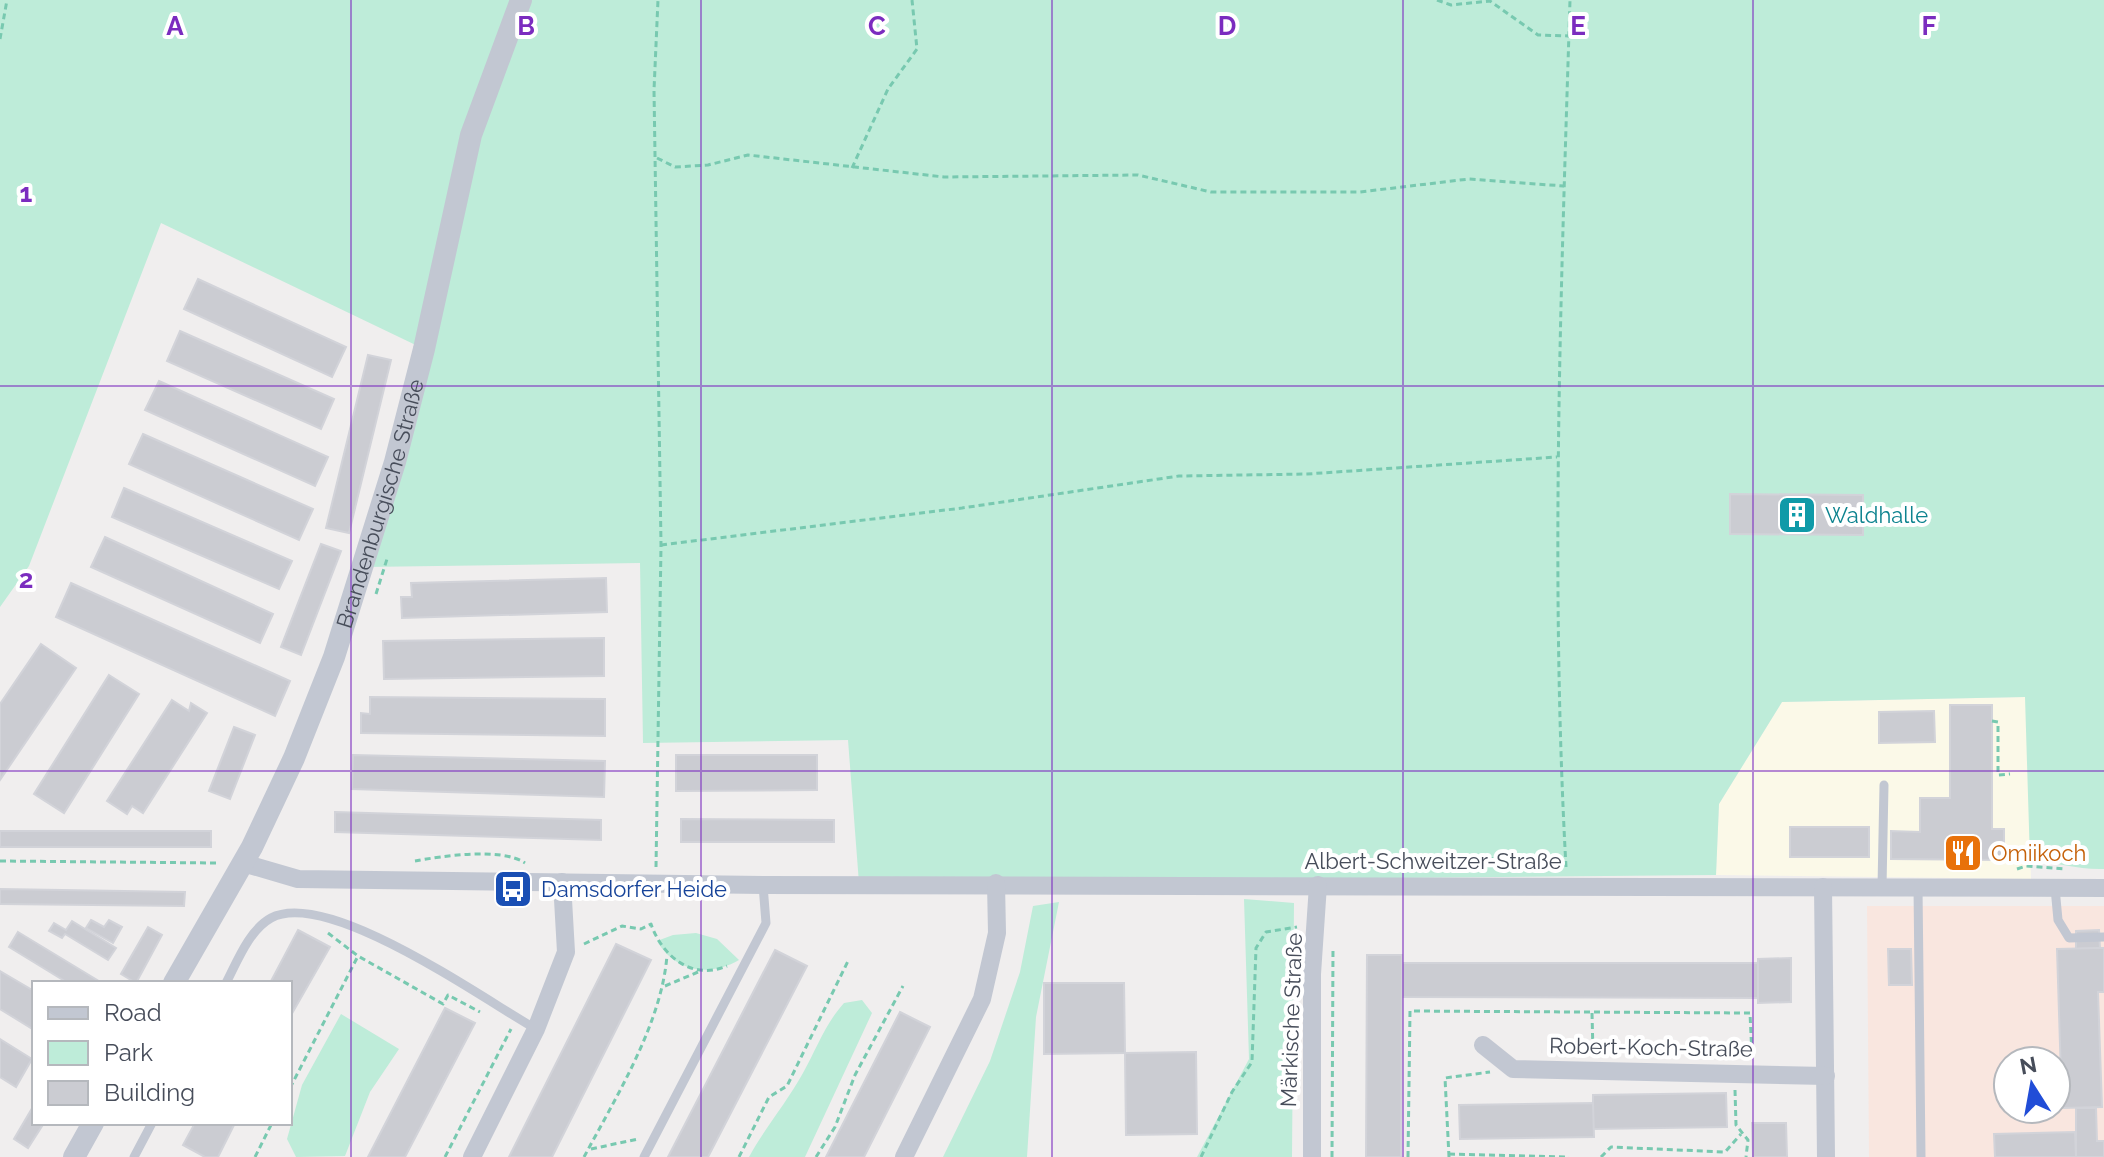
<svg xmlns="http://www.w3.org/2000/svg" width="2104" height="1157" font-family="Raleway,sans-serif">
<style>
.commercial{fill:#fbf9e8}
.medical{fill:#f9e6df;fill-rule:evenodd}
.green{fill:#beecd9}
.building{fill:#cbccd2;stroke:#d2d3d9;stroke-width:2}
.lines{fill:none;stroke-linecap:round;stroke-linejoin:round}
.path{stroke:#78c9b0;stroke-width:3;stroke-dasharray:6 4;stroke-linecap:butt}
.service{stroke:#c2c7d2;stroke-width:9}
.minor{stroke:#c2c7d2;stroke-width:18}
.tertiary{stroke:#c2c7d2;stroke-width:22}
.grid{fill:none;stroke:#7b2cbf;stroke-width:2;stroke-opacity:0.55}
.labels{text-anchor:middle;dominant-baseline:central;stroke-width:8;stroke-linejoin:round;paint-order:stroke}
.street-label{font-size:22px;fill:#474d5a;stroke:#fff}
.culture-label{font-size:22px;fill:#0d838f;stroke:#fff;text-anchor:start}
.food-label{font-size:22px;fill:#c56008;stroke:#fff;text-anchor:start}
.transit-label{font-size:22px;fill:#164399;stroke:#fff;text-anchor:start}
.grid-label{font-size:26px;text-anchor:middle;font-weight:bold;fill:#7b2cbf;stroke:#fff;stroke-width:8;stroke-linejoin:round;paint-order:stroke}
</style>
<rect width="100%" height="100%" fill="#f0eeee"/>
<path class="commercial" d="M2026,697L2031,879L1716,875L1719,804L1782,702Z"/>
<path class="medical" d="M1867,906H2104V1157H1869ZM2008,1061H2056V1109H2008Z"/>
<g class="green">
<path d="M0,0H2104V869C2078,870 2056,862 2030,861L2025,697L1782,702L1719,804L1716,875L859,883L848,740L643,743L640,563L365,567L424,349L161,223L29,566L0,607Z"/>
<path d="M1244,899L1294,903L1292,1157H1197L1249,1059Z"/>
<path d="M1059,902L1036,1017L1027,1157H943L990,1061L1020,972L1033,906Z"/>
<path d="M696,933L717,939L739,960C710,977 675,972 657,941L673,935Z"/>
<path d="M862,1000L872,1013L805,1157H749C765,1128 787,1102 803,1073C817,1048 825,1024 844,1003Z"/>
<path d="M341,1014L399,1049L370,1092L345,1156L296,1157L287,1139L302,1085Z"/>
</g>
<g class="building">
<path d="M198,279L346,347L332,377L184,309Z"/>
<path d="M180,331L334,399L321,429L167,361Z"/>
<path d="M368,355L391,360L349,533L326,528Z"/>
<path d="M159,381L328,457L315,486L145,410Z"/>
<path d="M143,434L313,509L299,540L129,464Z"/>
<path d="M124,488L292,561L279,589L112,517Z"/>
<path d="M1730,494L1863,495V535L1730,534Z"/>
<path d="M105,537L273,614L260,643L91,567Z"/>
<path d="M321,544L341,551L301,655L281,647Z"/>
<path d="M606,578L607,612L402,618L401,597H412L411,583Z"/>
<path d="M71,583L290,681L275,716L56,617Z"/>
<path d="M604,638V676L384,679L383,641Z"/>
<path d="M41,644L76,668L0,780V704Z"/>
<path d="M109,675L139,694L64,813L34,794Z"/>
<path d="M370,697L605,699V736L361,733V713L370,714Z"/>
<path d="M172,700L189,711L191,703L207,713L143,813L132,806L127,814L107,801Z"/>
<path d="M1950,705H1992V829H2004V860L1891,859V831L1920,832V798H1950Z"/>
<path d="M1934,711L1935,742L1879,743V712Z"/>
<path d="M234,727L255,735L230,799L209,791Z"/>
<path d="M353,755L605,761L604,797L352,789Z"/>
<path d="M676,755H817V790L676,791Z"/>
<path d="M335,812L601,820V840L335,832Z"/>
<path d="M681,819L834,820V842H681Z"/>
<rect x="1790" y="827" width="79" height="30"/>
<rect x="0" y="831" width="211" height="16"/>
<path d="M0,889L185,892L184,906L0,904Z"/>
<path d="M91,920L104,927L109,920L122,927L113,943L86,928Z"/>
<path d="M72,921L116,948L108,960L65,934L62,938L49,931L54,923L66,930Z"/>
<path d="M148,927L162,935L136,983L121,974Z"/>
<path d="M298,930L330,947L290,1017V983H270Z"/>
<path d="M2099,930L2100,948L2076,949V931Z"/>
<path d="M18,932L102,983H68L9,947Z"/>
<path d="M616,944L651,960L552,1157H509Z"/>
<path d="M2100,948H2104V992H2098L2102,1107L2062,1108L2057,949Z"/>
<path d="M1888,949H1911L1912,985H1889Z"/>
<path d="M775,950L807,966L708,1157H668Z"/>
<path d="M1367,955H1402L1401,1157H1366Z"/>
<path d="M1791,958V1002L1758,1003V959Z"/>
<path d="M1402,963H1758V998L1402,997Z"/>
<path d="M0,971L34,991V1030L0,1009Z"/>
<path d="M1044,983H1124L1125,1053L1044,1054Z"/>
<path d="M445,1008L475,1023L405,1157H368Z"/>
<path d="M900,1012L930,1027L864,1157H826Z"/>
<path d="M0,1039L32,1059L16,1087L0,1077Z"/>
<path d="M1196,1052L1197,1134L1126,1135L1125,1053Z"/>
<path d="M1726,1093L1727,1127L1593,1129V1095Z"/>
<path d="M1593,1103L1594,1137L1460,1139L1459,1105Z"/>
<path d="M34,1105V1123H44L28,1148L14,1139Z"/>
<path d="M2076,1108H2096L2097,1141H2104V1157H2076Z"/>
<path d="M195,1123H235L218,1157H205L183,1145Z"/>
<path d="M1752,1123H1786L1787,1157H1753Z"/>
<path d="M2075,1132L2076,1157H1995L1994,1134Z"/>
</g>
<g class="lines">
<g class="path">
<path d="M1437,0L1451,5L1490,1L1538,35L1569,36"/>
<path d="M0,39L7,0"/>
<path d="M657,158L675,167L708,165L748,155L944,177L1138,175L1211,192H1360L1469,179L1564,186"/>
<path d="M852,168L888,89L917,49L912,0"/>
<path d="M661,545L962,508L1179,476L1307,474L1557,457"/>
<path d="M376,594L387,559"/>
<path d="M1992,721L1998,722V775L2010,774"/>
<path d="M0,861L219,863"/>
<path d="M415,861C443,856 501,847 525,863"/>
<path d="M656,867L661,545L654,90L658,0"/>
<path d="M1359,867L1476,857L1566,867"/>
<path d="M1566,867C1550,578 1561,289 1570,0"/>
<path d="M2017,869L2026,866L2065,869"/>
<path d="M328,933L358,956L443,1004L448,995L480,1012"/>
<path d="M584,944L622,926L641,929L651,924C662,956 692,981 727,966"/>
<path d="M665,986L698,972"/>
<path d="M1592,1013L1593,1053"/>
<path d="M290,1088L358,956"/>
<path d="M1735,1090L1736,1125L1748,1140L1746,1157"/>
<path d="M591,1149L638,1139"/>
<path d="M1449,1154L1569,1157"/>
<path d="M255,1157L272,1123"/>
<path d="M445,1157L511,1029"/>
<path d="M584,1157C616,1097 662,1023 667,955"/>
<path d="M739,1157L769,1097L787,1086L849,959"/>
<path d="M816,1157L835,1127L855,1075L903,986"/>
<path d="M1201,1157L1232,1092L1252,1062L1256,948L1266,932L1297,927"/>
<path d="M1332,1157L1333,948"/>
<path d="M1408,1157L1410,1011L1750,1013L1752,1056"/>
<path d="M1449,1157L1445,1078L1490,1072"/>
<path d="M1601,1157L1611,1147L1725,1152L1741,1134"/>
</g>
<g class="service">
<path d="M1882,887L1884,785"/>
<path d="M1918,887L1921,1157"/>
<path d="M2055,888L2058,920L2069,938L2104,937"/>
<path d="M226,983C237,962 249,930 271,918C328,888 483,999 536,1029"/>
<path d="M134,1157L152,1123"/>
<path d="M644,1157L766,923L763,885"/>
</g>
<g class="minor">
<path d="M243,863L298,879L763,885L2104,888"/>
<path d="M1823,887L1826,1157"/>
<path d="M1483,1045L1513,1069L1826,1076"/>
<path d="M472,1157L536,1029L566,952L562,882"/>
<path d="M904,1157L982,999L997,933L996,883"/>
<path d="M1312,1157V974L1318,885"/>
</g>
<g class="tertiary">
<path id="s1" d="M174,983L252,847L294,758L334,657L395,462L424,349L471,135L521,0"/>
<path d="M74,1157L93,1123"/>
</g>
</g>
<path class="grid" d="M351,0V1157M701,0V1157M1052,0V1157M1403,0V1157M1753,0V1157M0,386H2104M0,771H2104"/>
<defs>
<symbol id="building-square" viewBox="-11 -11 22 22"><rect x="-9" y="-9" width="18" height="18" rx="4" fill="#0f9aa8" stroke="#fff"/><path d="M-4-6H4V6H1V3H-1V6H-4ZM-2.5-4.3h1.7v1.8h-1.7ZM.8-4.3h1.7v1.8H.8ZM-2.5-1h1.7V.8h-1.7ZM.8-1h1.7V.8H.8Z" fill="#fff"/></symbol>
<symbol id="restaurant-square" viewBox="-11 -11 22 22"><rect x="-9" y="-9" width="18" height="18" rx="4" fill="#e8710a" stroke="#fff"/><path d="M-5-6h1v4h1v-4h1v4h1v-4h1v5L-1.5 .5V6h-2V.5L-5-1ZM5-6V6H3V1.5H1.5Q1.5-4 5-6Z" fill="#fff"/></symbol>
<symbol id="bus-square" viewBox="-11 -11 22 22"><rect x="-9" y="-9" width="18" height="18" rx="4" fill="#1a4fb4" stroke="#fff"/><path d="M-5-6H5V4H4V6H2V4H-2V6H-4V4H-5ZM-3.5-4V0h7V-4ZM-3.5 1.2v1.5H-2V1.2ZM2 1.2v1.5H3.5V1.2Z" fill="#fff"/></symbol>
</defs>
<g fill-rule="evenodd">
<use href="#building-square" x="1775" y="493" width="44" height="44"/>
<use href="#restaurant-square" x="1941" y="831" width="44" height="44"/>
<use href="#bus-square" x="491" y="867" width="44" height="44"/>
</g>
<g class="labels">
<g class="street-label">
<text stroke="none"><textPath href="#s1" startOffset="524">Brandenburgische Straße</textPath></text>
<text x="1433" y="861">Albert-Schweitzer-Straße</text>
<text transform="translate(1291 1020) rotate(-88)">Märkische Straße</text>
<text transform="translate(1651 1047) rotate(1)">Robert-Koch-Straße</text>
</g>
<g class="culture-label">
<text x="1825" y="515">Waldhalle</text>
</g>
<g class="food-label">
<text x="1991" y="853">Omiikoch</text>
</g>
<g class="transit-label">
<text x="541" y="889">Damsdorfer Heide</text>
</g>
</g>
<g class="grid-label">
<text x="175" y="35">A</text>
<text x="526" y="35">B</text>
<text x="877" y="35">C</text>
<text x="1227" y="35">D</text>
<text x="1578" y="35">E</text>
<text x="1929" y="35">F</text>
<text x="26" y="202">1</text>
<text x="26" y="588">2</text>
</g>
<rect x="32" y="981" width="260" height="144" fill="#ffffff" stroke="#b5b8bd" stroke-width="2"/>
<rect x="48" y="1007" width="40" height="12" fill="#c2c7d2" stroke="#b5b8bd" stroke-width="2"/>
<text x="104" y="1021" font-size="24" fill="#474d5a">Road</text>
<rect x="48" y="1041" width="40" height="24" fill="#beecd9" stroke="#b5b8bd" stroke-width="2"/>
<text x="104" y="1061" font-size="24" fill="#474d5a">Park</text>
<rect x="48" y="1081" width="40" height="24" fill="#cbccd2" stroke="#b5b8bd" stroke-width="2"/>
<text x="104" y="1101" font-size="24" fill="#474d5a">Building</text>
<g transform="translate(2032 1085) rotate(349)"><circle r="38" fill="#ffffff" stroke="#b5b8bd" stroke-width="2"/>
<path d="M0-6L14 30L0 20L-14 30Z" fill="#214dd7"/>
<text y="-12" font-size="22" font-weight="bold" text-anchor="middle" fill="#474d5a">N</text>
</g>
</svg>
